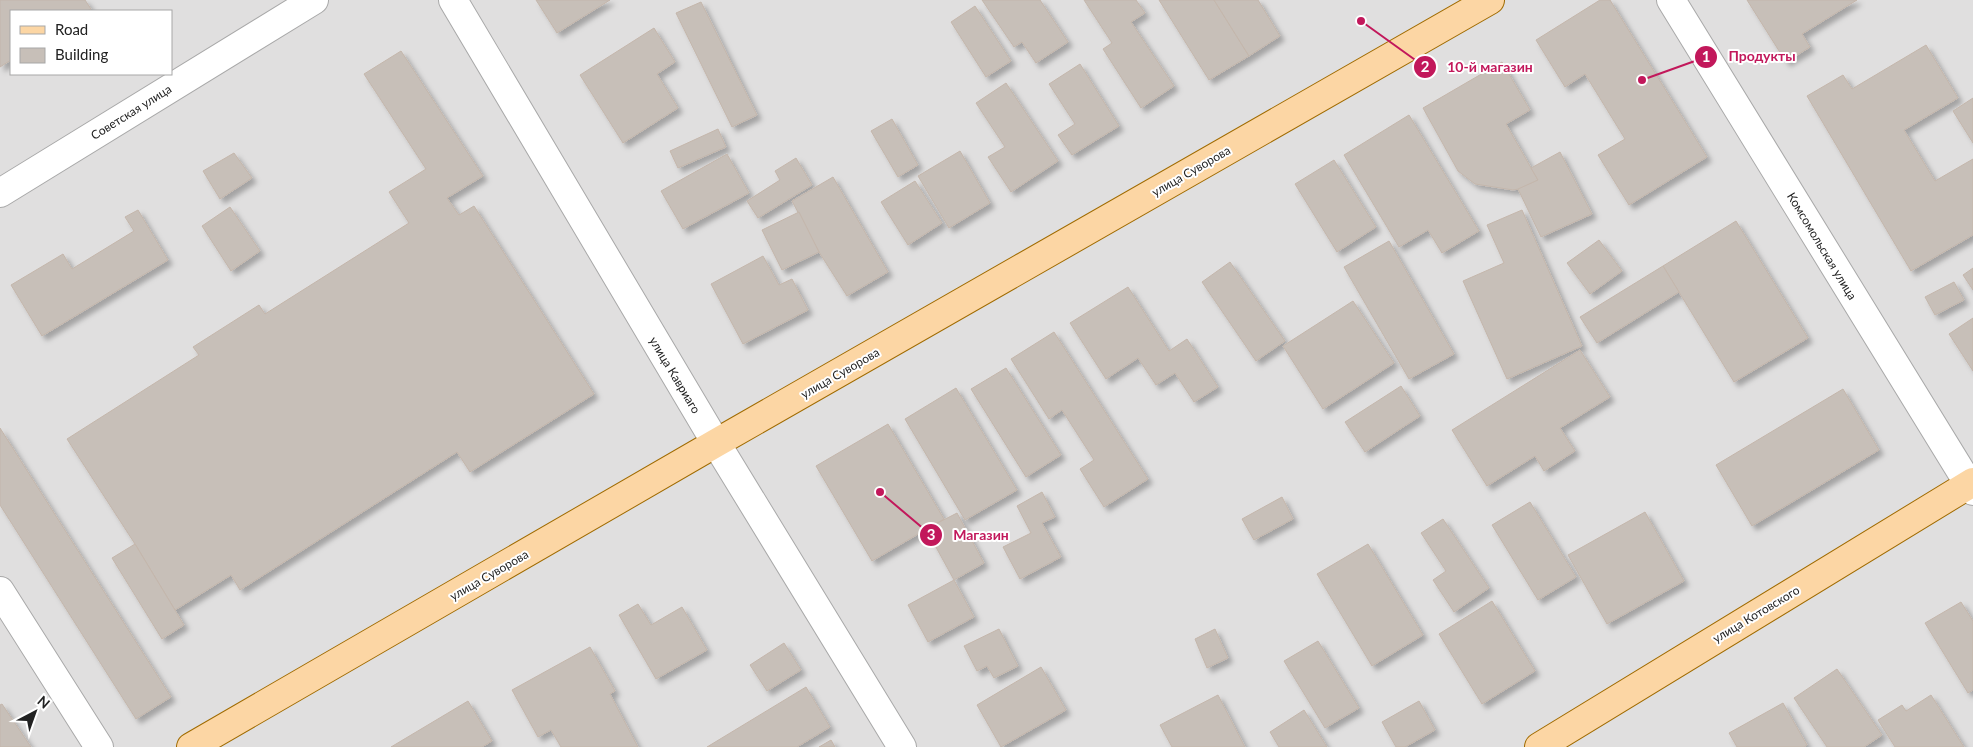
<svg xmlns="http://www.w3.org/2000/svg" width="1973" height="747" font-family="Lato,sans-serif">
<style>
.residential{fill:#e0dfdf;fill-rule:evenodd}
.building{fill:#c7bfb8;stroke:#c4b6ab;filter:url(#shadow)}
.lines{fill:none;stroke-linecap:round;stroke-linejoin:round}
.street-casing{stroke:#a9a9a9;stroke-width:30}
.primary-casing{stroke:#a06b00;stroke-width:30}
.street{stroke:#fff;stroke-width:28}
.primary{stroke:#fcd6a4;stroke-width:28}
.labels{text-anchor:middle;dominant-baseline:central;stroke-width:4;stroke-linejoin:round;paint-order:stroke}
.street-label{font-size:12px;fill:#222;stroke:#fff}
.leader{fill:none;stroke:#c2185b;stroke-width:2}
.callout-dot{fill:#c2185b;stroke:#fff;stroke-width:2}
.mark-label{font-size:15px;text-anchor:middle;font-weight:bold;fill:#fff}
.callout-label{font-size:14px;text-anchor:middle;font-weight:bold;fill:#c2185b;stroke:#fff;stroke-width:4;stroke-linejoin:round;paint-order:stroke}
</style>
<defs>
<filter id="shadow"><feDropShadow dx="4.5" dy="4.5" stdDeviation="2.5" flood-color="#0004"/></filter>
</defs>
<rect width="100%" height="100%" fill="#f2efe9"/>
<path class="residential" d="M0,0H1973V747H0ZM11,11H171V74H11Z"/>
<g class="building">
<path d="M0,0H85L91,9L87,11H11V60L0,67Z"/>
<path d="M536,0H610L557,33Z"/>
<path d="M982,0H1040L1068,42L1036,63L1022,42L1014,47Z"/>
<path d="M1084,0H1136L1145,13L1131,22L1174,86L1141,108L1103,49L1112,43Z"/>
<path d="M1159,0H1214L1249,56L1209,80Z"/>
<path d="M1214,0H1258L1280,36L1249,56Z"/>
<path d="M1600,0H1610L1707,157L1629,205L1598,155L1625,139L1585,74L1565,87L1536,40Z"/>
<path d="M1747,0H1857L1802,34L1810,47L1786,62Z"/>
<path d="M701,2L757,115L732,127L676,13Z"/>
<path d="M975,6L1011,61L986,77L951,22Z"/>
<path d="M654,28L675,62L657,74L678,108L623,143L580,75Z"/>
<path d="M1926,45L1958,98L1904,130L1935,181L1973,159V235L1911,271L1807,96L1843,75L1852,89Z"/>
<path d="M401,51L483,176L447,198L459,215L474,206L594,394L470,472L457,452L240,590L231,575L175,610L135,544L67,439L199,355L193,347L259,305L265,314L409,223L389,192L426,169L364,74Z"/>
<path d="M1502,62L1530,110L1506,124L1538,180L1524,188L1513,190L1475,184L1458,171L1423,108Z"/>
<path d="M1080,64L1119,126L1072,155L1058,135L1075,124L1049,84Z"/>
<path d="M1006,83L1058,161L1011,192L988,157L1005,147L976,103Z"/>
<path d="M1973,98V143L1953,111Z"/>
<path d="M1409,115L1479,231L1442,253L1428,230L1399,247L1344,155Z"/>
<path d="M892,119L918,165L898,177L871,131Z"/>
<path d="M718,129L726,147L678,168L670,151Z"/>
<path d="M960,151L990,203L949,228L918,176Z"/>
<path d="M1560,152L1592,214L1541,237L1518,189L1538,180L1531,168Z"/>
<path d="M234,153L252,178L220,199L203,171Z"/>
<path d="M727,154L749,193L683,229L661,191Z"/>
<path d="M796,158L812,185L758,218L747,201L780,180L775,171Z"/>
<path d="M1334,160L1376,227L1337,252L1295,184Z"/>
<path d="M833,177L888,272L847,296L819,252L792,201Z"/>
<path d="M915,181L942,223L908,245L881,202Z"/>
<path d="M230,207L260,251L231,271L202,226Z"/>
<path d="M138,210L168,260L42,336L11,285L63,254L72,269L134,231L125,217Z"/>
<path d="M1522,210L1582,346L1507,379L1463,281L1504,263L1487,225Z"/>
<path d="M799,212L819,252L782,270L762,230Z"/>
<path d="M1736,221L1808,338L1734,382L1663,266Z"/>
<path d="M1599,240L1622,271L1590,294L1567,263Z"/>
<path d="M1389,241L1454,354L1409,379L1344,267Z"/>
<path d="M763,256L779,285L792,279L808,310L743,344L711,284Z"/>
<path d="M1230,262L1285,341L1256,361L1202,282Z"/>
<path d="M1663,266L1679,292L1597,343L1580,317Z"/>
<path d="M1973,268V290L1963,275Z"/>
<path d="M1954,282L1964,300L1935,315L1925,297Z"/>
<path d="M1128,287L1169,351L1187,339L1218,387L1194,402L1175,373L1156,385L1138,358L1106,379L1070,323Z"/>
<path d="M1353,301L1394,363L1323,409L1283,346Z"/>
<path d="M1973,318V371L1949,334Z"/>
<path d="M1054,332L1148,479L1104,507L1080,469L1094,460L1062,410L1049,419L1011,359Z"/>
<path d="M1580,350L1610,397L1560,428L1575,451L1544,471L1535,456L1487,486L1452,430Z"/>
<path d="M1006,368L1061,455L1026,477L971,389Z"/>
<path d="M1401,386L1420,416L1365,452L1345,422Z"/>
<path d="M956,388L1017,490L965,520L905,419Z"/>
<path d="M1843,389L1879,450L1752,526L1716,465Z"/>
<path d="M888,424L944,519L872,561L816,466Z"/>
<path d="M0,428L171,697L136,719L0,505Z"/>
<path d="M1042,492L1055,517L1042,523L1061,557L1020,579L1003,547L1031,533L1017,506Z"/>
<path d="M1282,497L1293,519L1254,540L1242,519Z"/>
<path d="M1530,502L1576,577L1538,600L1492,525Z"/>
<path d="M1645,512L1684,581L1607,624L1568,555Z"/>
<path d="M957,513L984,563L954,580L926,529Z"/>
<path d="M1443,519L1489,588L1454,612L1433,580L1446,571L1421,533Z"/>
<path d="M135,544L184,625L162,639L112,558Z"/>
<path d="M1368,544L1423,635L1372,666L1317,574Z"/>
<path d="M954,580L974,617L928,642L908,605Z"/>
<path d="M1492,601L1535,671L1482,704L1439,634Z"/>
<path d="M1961,602L1973,621V690L1968,693L1925,623Z"/>
<path d="M638,604L651,625L682,607L707,650L656,679L619,615Z"/>
<path d="M999,629L1018,666L994,678L987,666L977,671L964,646Z"/>
<path d="M1215,629L1228,658L1207,668L1195,639Z"/>
<path d="M1318,641L1359,708L1325,728L1284,661Z"/>
<path d="M784,643L801,670L767,691L750,665Z"/>
<path d="M590,647L615,691L610,694L638,747H561L551,730L538,737L512,690Z"/>
<path d="M1041,667L1066,710L1001,747L977,705Z"/>
<path d="M1837,669L1882,735L1864,747H1827L1794,698Z"/>
<path d="M806,687L830,727L797,747H707Z"/>
<path d="M1218,695L1245,747H1172L1160,725Z"/>
<path d="M1931,695L1964,747H1895L1878,720L1902,705L1906,711Z"/>
<path d="M468,701L492,741L482,747H391Z"/>
<path d="M1419,701L1435,730L1405,747H1396L1382,722Z"/>
<path d="M1783,703L1807,745L1804,747H1737L1729,733Z"/>
<path d="M2,704L31,747H0V705Z"/>
<path d="M1304,710L1327,747H1279L1270,732Z"/>
<path d="M831,740L835,747H819Z"/>
</g>
<g class="lines">
<defs>
<g id="street">
<path d="M453,0L716,443L902,747"/>
<path d="M1671,0L1973,491"/>
<path d="M0,193L314,0"/>
<path d="M0,591L99,747"/>
</g>
<g id="primary">
<path d="M191,747L716,443L1490,0"/>
<path d="M1539,747L1973,482"/>
</g>
</defs>
<use href="#street" class="street-casing"/>
<use href="#primary" class="primary-casing"/>
<use href="#street" class="street"/>
<use href="#primary" class="primary"/>
</g>
<g class="labels">
<g class="street-label">
<text transform="translate(131 112) rotate(-32)">Советская улица</text>
<text transform="translate(1191 171) rotate(-30)">улица Суворова</text>
<text transform="translate(1822 246) rotate(59)">Комсомольская улица</text>
<text transform="translate(840 373) rotate(-30)">улица Суворова</text>
<text transform="translate(675 375) rotate(59)">улица Кавриаго</text>
<text transform="translate(489 575) rotate(-30)">улица Суворова</text>
<text transform="translate(1756 614) rotate(-31)">улица Котовского</text>
</g>
</g>
<path class="leader" d="M1642 80L1706 57M1361 21L1425 67M880 492L931 535"/>
<g class="callout-dot">
<circle cx="1642" cy="80" r="5"/>
<circle cx="1361" cy="21" r="5"/>
<circle cx="880" cy="492" r="5"/>
<circle cx="1706" cy="57" r="12"/>
<circle cx="1425" cy="67" r="12"/>
<circle cx="931" cy="535" r="12"/>
</g>
<g class="mark-label">
<text x="1706" y="62">1</text>
<text x="1425" y="72">2</text>
<text x="931" y="540">3</text>
</g>
<g class="callout-label">
<text x="1762" y="61">Продукты</text>
<text x="1490" y="72">10-й магазин</text>
<text x="981" y="540">Магазин</text>
</g>
<rect x="10" y="10" width="162" height="65" fill="#ffffff" stroke="#a7a7a7"/>
<rect x="20" y="26" width="25" height="8" fill="#fcd6a4" stroke="#a7a7a7"/>
<text x="55" y="35" font-size="15" fill="#222222">Road</text>
<rect x="20" y="48" width="25" height="15" fill="#c7bfb8" stroke="#a7a7a7"/>
<text x="55" y="60" font-size="15" fill="#222222">Building</text>
<g transform="translate(35 712) rotate(41)" stroke="#ffffff" stroke-width="4" paint-order="stroke">
<path d="M0-4L9 19L0 12L-9 19Z" fill="#222222"/>
<text y="-8" font-size="14" font-weight="bold" text-anchor="middle" fill="#222222">N</text>
</g>
</svg>
